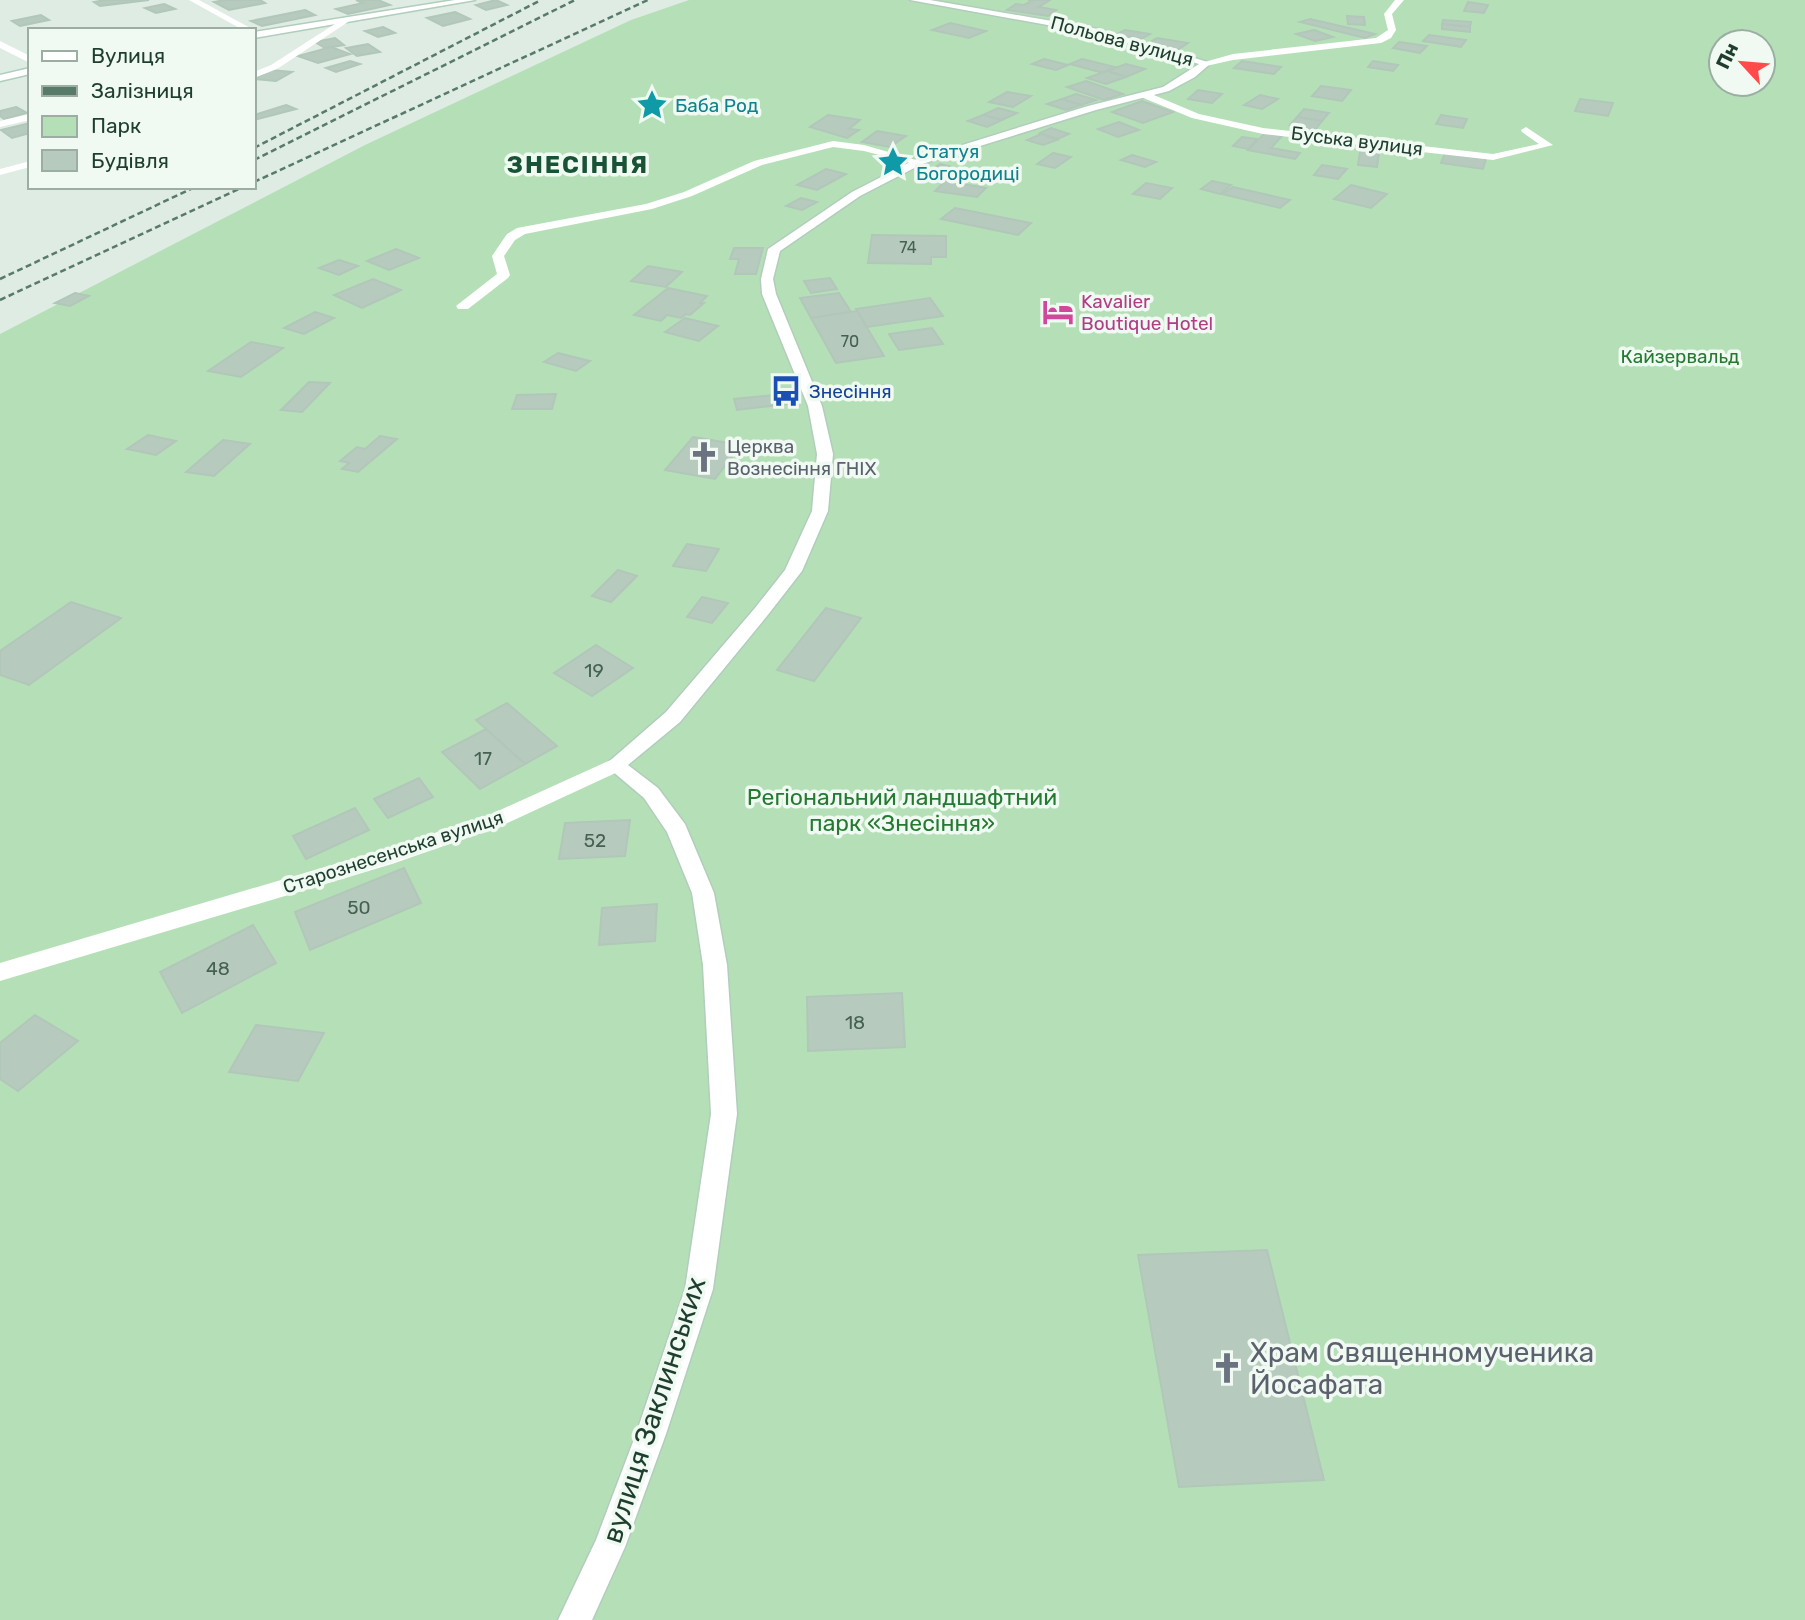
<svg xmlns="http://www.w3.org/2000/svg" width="1805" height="1620" font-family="Rubik,sans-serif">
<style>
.green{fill:#b5e0b7;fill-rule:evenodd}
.building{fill:#b7cabe;stroke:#b1c7b9;stroke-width:2}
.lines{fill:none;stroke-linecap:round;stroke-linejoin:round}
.secondary-casing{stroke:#b1cdbc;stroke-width:3}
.street{fill:#fff;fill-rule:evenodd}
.secondary{fill:#fff;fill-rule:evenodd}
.rail{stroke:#587a69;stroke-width:2.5;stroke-dasharray:6 3.5;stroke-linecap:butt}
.labels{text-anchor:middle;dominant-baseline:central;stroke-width:7;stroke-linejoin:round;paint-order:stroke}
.far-number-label{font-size:16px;fill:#446152}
.far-street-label{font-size:19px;fill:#1e3e2e;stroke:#f0f9f2}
.far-culture-label{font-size:19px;fill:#0d838f;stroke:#f0f9f2;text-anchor:start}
.far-hotel-label{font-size:19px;fill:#b23c85;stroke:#f0f9f2;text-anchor:start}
.far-park-label{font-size:19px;fill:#247a31;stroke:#f0f9f2}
.far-transit-label{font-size:19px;fill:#164399;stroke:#f0f9f2;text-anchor:start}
.far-worship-label{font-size:19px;fill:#5b616d;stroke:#f0f9f2;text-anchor:start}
.number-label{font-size:19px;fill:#446152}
.park-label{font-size:23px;fill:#247a31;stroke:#f0f9f2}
.far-district-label{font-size:24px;font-weight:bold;letter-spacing:2px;fill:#185336;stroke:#f0f9f2}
.near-worship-label{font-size:28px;fill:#5b616d;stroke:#f0f9f2;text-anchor:start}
.near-street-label{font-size:28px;fill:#1e3e2e;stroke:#f0f9f2}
</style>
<rect width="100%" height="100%" fill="#dfece3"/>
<path class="green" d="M689,0H1805V1620H0V334L365,145L631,20ZM1721,42H1763V84H1721Z"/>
<g class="building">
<path d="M105,0H149L100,6L94,2Z"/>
<path d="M225,0H260L265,3L229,10L214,2Z"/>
<path d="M356,0H378L390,5L348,14L336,9L363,3Z"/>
<path d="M496,0L507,5L486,10L476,5Z"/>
<path d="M1028,0H1050L1039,7L1056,10L1048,16L1007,10L1016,4L1024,5L1032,1Z"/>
<path d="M1468,2L1488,5L1484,13L1464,11Z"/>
<path d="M164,4L175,9L156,13L145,8Z"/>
<path d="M305,10L315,15L262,26L251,21Z"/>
<path d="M455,12L470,19L443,26L427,18Z"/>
<path d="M41,15L49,20L20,26L12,21Z"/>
<path d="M1347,16L1364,17L1365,25L1348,24Z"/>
<path d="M1310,19L1375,34L1365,38L1300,22Z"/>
<path d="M1443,20L1471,22L1470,27L1442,24Z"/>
<path d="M950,23L986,31L969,38L932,30Z"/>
<path d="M1442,24L1470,27V32L1442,29Z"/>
<path d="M383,27L395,33L378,37L365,31Z"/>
<path d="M1125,30L1150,34L1141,39L1117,34Z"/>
<path d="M1314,30L1333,37L1315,41L1296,34Z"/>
<path d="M1429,35L1466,40L1461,47L1423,41Z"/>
<path d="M335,38L344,45L325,48L315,42Z"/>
<path d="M1157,38L1188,43L1176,51L1145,45Z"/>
<path d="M1399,42L1427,46L1420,53L1393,48Z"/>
<path d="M368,44L380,52L357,56L346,48Z"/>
<path d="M331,47L350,54L318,63L298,56Z"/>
<path d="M1044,59L1068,65L1056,70L1032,64Z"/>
<path d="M1082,59L1115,67L1103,73L1070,64Z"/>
<path d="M350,61L360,64L336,72L326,68Z"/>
<path d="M1242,61L1281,67L1274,74L1234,68Z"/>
<path d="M1373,61L1398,65L1393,71L1368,67Z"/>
<path d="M1126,64L1145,69L1126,77L1107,71Z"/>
<path d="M271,70L292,72L276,81L254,79Z"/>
<path d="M1107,71L1126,77L1106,84L1087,78Z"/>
<path d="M1086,81L1123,94L1104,100L1067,87Z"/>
<path d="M1321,86L1351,90L1342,101L1312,96Z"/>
<path d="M1198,90L1222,94L1212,103L1188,99Z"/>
<path d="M1007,92L1031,96L1013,107L989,102Z"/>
<path d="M1076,94L1096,100L1081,105L1062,99Z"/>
<path d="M1260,95L1278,99L1262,109L1244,105Z"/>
<path d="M1062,99L1081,105L1066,110L1047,104Z"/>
<path d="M1580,99L1613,103L1608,116L1575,111Z"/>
<path d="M1142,101L1173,112L1143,123L1112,112Z"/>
<path d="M286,105L296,109L254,120V115Z"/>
<path d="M16,107L27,113L4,119L0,116V111Z"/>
<path d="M998,108L1017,113L1002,120L983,115Z"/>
<path d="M1304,109L1329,113L1322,121L1297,117Z"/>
<path d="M828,115L860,120L849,129L859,130L847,138L810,127Z"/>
<path d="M983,115L1002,120L987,127L968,121Z"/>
<path d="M1441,115L1467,119L1463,128L1436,124Z"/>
<path d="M1297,117L1322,121L1315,130L1290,125Z"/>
<path d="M1119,122L1139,130L1118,137L1098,129Z"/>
<path d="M30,123V133L12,138L1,130Z"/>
<path d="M1051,128L1069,134L1058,139L1040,133Z"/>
<path d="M877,131L906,136L890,147L862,142Z"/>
<path d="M1265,133L1282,136L1271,148L1300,153L1295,159L1248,150Z"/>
<path d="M1041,134L1057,140L1043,145L1027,140Z"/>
<path d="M1242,137L1257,139L1248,149L1233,146Z"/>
<path d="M1361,145L1380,147L1377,167L1358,165Z"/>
<path d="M1053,153L1071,157L1055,168L1037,164Z"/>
<path d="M1445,153L1486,159L1483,169L1441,163Z"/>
<path d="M1132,155L1156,162L1145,167L1121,160Z"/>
<path d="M940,164L967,171L954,179L927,172Z"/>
<path d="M1322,165L1347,169L1338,179L1314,175Z"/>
<path d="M826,169L846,174L817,190L797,185Z"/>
<path d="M945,181L986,188L977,197L935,191Z"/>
<path d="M1212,181L1231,185L1220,194L1201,189Z"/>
<path d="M1146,183L1172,188L1160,199L1133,194Z"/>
<path d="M1351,185L1387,194L1371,208L1334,199Z"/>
<path d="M1233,187L1290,200L1280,208L1222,194Z"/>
<path d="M801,198L817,202L802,210L786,206Z"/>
<path d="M955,208L1031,223L1018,235L941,219Z"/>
<path d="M872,235L946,236V257H931V264L868,263Z"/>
<path d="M734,248H763L756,274H735L739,259H730Z"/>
<path d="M396,249L419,258L389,270L367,261Z"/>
<path d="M339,260L358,266L339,275L319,268Z"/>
<path d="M648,266L682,272L666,287L631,281Z"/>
<path d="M830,278L837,289L811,293L804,281Z"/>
<path d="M373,279L401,290L362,308L334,295Z"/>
<path d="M668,288L707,296L700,303H704L690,315L686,314L681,318L667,315L661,321L634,315Z"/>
<path d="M75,293L89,296L70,306L55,303Z"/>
<path d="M839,293L851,312L811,318L800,298Z"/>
<path d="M930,298L943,316L867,327L856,309Z"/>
<path d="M857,311L884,356L836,363L811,318Z"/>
<path d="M315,312L334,318L304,334L284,328Z"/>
<path d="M685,318L718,326L699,341L665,332Z"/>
<path d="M932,328L943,344L899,350L889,334Z"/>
<path d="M251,342L283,348L241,377L208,371Z"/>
<path d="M558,353L590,361L576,371L544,362Z"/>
<path d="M309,382L330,383L302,412L281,410Z"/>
<path d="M556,394L552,409H512L517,395Z"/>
<path d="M786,394L788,404L737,410L734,399Z"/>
<path d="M148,435L176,441L156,455L127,449Z"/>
<path d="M380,436L397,439L358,472L342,469L349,463L340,461L357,447L365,449Z"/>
<path d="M693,437L741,445L715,479L665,470Z"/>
<path d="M223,440L250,444L214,476L186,472Z"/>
<path d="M687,544L719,549L706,571L673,566Z"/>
<path d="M618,570L637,576L611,602L592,596Z"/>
<path d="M702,597L728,603L712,623L687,617Z"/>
<path d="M71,602L121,618L29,685L0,675V651Z"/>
<path d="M826,608L861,618L814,681L777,670Z"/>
<path d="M596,645L633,668L592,696L554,673Z"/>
<path d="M507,703L557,746L525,764L476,720Z"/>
<path d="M486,729L525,764L480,789L442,752Z"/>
<path d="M419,778L433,797L388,818L374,799Z"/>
<path d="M355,808L369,830L306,859L293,836Z"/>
<path d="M630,820L625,856L559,859L565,823Z"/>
<path d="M404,868L421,903L310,950L295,912Z"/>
<path d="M657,904L655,941L599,945L602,908Z"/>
<path d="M253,925L276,963L182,1013L160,972Z"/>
<path d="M902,993L905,1047L808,1051L807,997Z"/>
<path d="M35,1015L78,1041L18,1091L0,1079V1043Z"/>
<path d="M256,1025L324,1033L298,1081L229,1072Z"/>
<path d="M1267,1250L1324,1480L1179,1487L1138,1255Z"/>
</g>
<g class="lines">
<defs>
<g id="secondary">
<path d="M455,0H475L254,38V32Z"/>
<path d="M910,0H930L1098,29L1211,63L1195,77L1169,91L1096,110L922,164L860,196L780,251L773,279L776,294L822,406L833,454L828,511L802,571L767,616L680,722L628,765L658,788L685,824L714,893L727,965L737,1114L713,1289L666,1434L625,1547L592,1620H558L596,1540L636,1434L685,1289L711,1114L703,965L692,893L667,832L644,798L605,765L666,712L755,608L785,570L812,511L817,454L808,406L762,294L761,279L768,249L852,192L914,160L1088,106L1163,87L1199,64L1097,34Z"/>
<path d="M30,68V74L0,81V75Z"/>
</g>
</defs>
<use href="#secondary" class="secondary-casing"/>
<g class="street">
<path d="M189,0H199L254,30H243Z"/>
<path d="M1395,0H1404L1392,14L1396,30L1391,38L1381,43L1233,60L1206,66L1201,63L1233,54L1376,38L1388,30L1384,14Z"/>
<path d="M341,20L348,22L277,69L254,78V72L271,65Z"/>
<path d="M0,41L30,56V63L0,48Z"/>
<path d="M1141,93H1149L1199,114L1263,128L1493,154L1539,144L1522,132L1521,130L1526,127L1553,145L1493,160L1263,134L1192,118L1141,97Z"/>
<path d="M30,114V120L0,127V121Z"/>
<path d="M833,141L864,145L923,162L918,165L864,151L833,147L762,165L692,196L652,209L525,234L515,240L504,256L510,275L508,278L468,309H458L456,306L497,274L492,256L507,234L517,228L646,204L684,192L754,161Z"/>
<path d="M30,161V167L0,175V169Z"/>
<path d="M615,758L622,760L625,765L622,770L501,826L392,864L0,981V963L379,851L487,816Z"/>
</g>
<use href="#secondary" class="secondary"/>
<g class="rail">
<path d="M254,148L541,0"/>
<path d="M254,160L575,0"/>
<path d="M254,182L648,0"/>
<path d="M0,279L195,187"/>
<path d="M0,300L243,187"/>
</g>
</g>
<defs>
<symbol id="sight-bare" viewBox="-9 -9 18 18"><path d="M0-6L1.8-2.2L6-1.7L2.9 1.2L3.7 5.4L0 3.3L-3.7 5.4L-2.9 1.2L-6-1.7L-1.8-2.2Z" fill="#0f9aa8" stroke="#f0f9f2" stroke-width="2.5" paint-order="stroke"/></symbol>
<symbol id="hotel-bare" viewBox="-9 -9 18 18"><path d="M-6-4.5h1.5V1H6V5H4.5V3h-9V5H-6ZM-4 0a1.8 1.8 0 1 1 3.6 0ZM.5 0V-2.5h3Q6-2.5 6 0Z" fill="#d1479c" stroke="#f0f9f2" stroke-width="2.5" paint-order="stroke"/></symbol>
<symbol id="bus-bare" viewBox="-9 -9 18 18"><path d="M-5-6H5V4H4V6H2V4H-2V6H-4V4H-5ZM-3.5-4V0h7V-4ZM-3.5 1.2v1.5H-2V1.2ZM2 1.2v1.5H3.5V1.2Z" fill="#1a4fb4" stroke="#f0f9f2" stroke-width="2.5" paint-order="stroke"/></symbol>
<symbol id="church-bare" viewBox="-9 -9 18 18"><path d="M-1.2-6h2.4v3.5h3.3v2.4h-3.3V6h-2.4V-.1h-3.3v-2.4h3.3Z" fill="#6b7280" stroke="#f0f9f2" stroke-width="2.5" paint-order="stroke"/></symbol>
</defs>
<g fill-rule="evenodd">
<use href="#sight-bare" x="630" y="83" width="44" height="44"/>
<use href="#sight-bare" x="871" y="140" width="44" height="44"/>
<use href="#hotel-bare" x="1036" y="290" width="44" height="44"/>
<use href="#bus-bare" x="764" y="369" width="44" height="44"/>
<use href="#church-bare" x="682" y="435" width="44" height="44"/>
<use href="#church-bare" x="1205" y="1346" width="44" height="44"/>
</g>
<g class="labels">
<g class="far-number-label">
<text x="908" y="247">74</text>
<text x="850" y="341">70</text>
</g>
<g class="far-street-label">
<text transform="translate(1122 41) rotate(15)">Польова вулиця</text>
<text transform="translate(1357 141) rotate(7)">Буська вулиця</text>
<text transform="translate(393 852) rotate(-18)">Старознесенська вулиця</text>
</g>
<g class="far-culture-label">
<text x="675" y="105">Баба Род</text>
<text x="916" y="151">Статуя<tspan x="916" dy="22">Богородиці</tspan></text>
</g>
<g class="far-hotel-label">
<text x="1081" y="301">Kavalier<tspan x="1081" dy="22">Boutique Hotel</tspan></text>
</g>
<g class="far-park-label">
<text x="1680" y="356">Кайзервальд</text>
</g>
<g class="far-transit-label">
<text x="809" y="391">Знесіння</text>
</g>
<g class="far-worship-label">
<text x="727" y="446">Церква<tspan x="727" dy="22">Вознесіння ГНІХ</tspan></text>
</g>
<g class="number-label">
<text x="594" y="670">19</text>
<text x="483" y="758">17</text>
<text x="595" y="840">52</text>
<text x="359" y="907">50</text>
<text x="218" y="968">48</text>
<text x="855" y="1022">18</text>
</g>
<g class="park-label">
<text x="902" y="797">Регіональний ландшафтний<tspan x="902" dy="26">парк «Знесіння»</tspan></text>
</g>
<g class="far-district-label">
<text x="578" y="165">ЗНЕСІННЯ</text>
</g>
<g class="near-worship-label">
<text x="1250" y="1352">Храм Священномученика<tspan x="1250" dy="32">Йосафата</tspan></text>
</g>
<g class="near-street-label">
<text transform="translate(654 1410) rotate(-72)">вулиця Заклинських</text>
</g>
</g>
<rect x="28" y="28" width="228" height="161" fill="#f0f9f2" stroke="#9caea4" stroke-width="2"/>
<rect x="42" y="51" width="35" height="10" fill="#ffffff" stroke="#9caea4" stroke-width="2"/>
<text x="91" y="63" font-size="21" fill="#1e3e2e">Вулиця</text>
<rect x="42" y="86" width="35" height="10" fill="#587a69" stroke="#9caea4" stroke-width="2"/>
<text x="91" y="98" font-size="21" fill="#1e3e2e">Залізниця</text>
<rect x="42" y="116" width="35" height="21" fill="#b5e0b7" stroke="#9caea4" stroke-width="2"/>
<text x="91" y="133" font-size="21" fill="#1e3e2e">Парк</text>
<rect x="42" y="150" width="35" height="21" fill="#b7cabe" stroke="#9caea4" stroke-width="2"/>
<text x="91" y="168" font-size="21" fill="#1e3e2e">Будівля</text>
<g transform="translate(1742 63) rotate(296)"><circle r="33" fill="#f0f9f2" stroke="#9caea4" stroke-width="2"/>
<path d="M0-5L12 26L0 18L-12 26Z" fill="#ff4c4b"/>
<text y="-10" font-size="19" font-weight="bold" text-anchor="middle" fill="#1e3e2e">Пн</text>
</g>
</svg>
